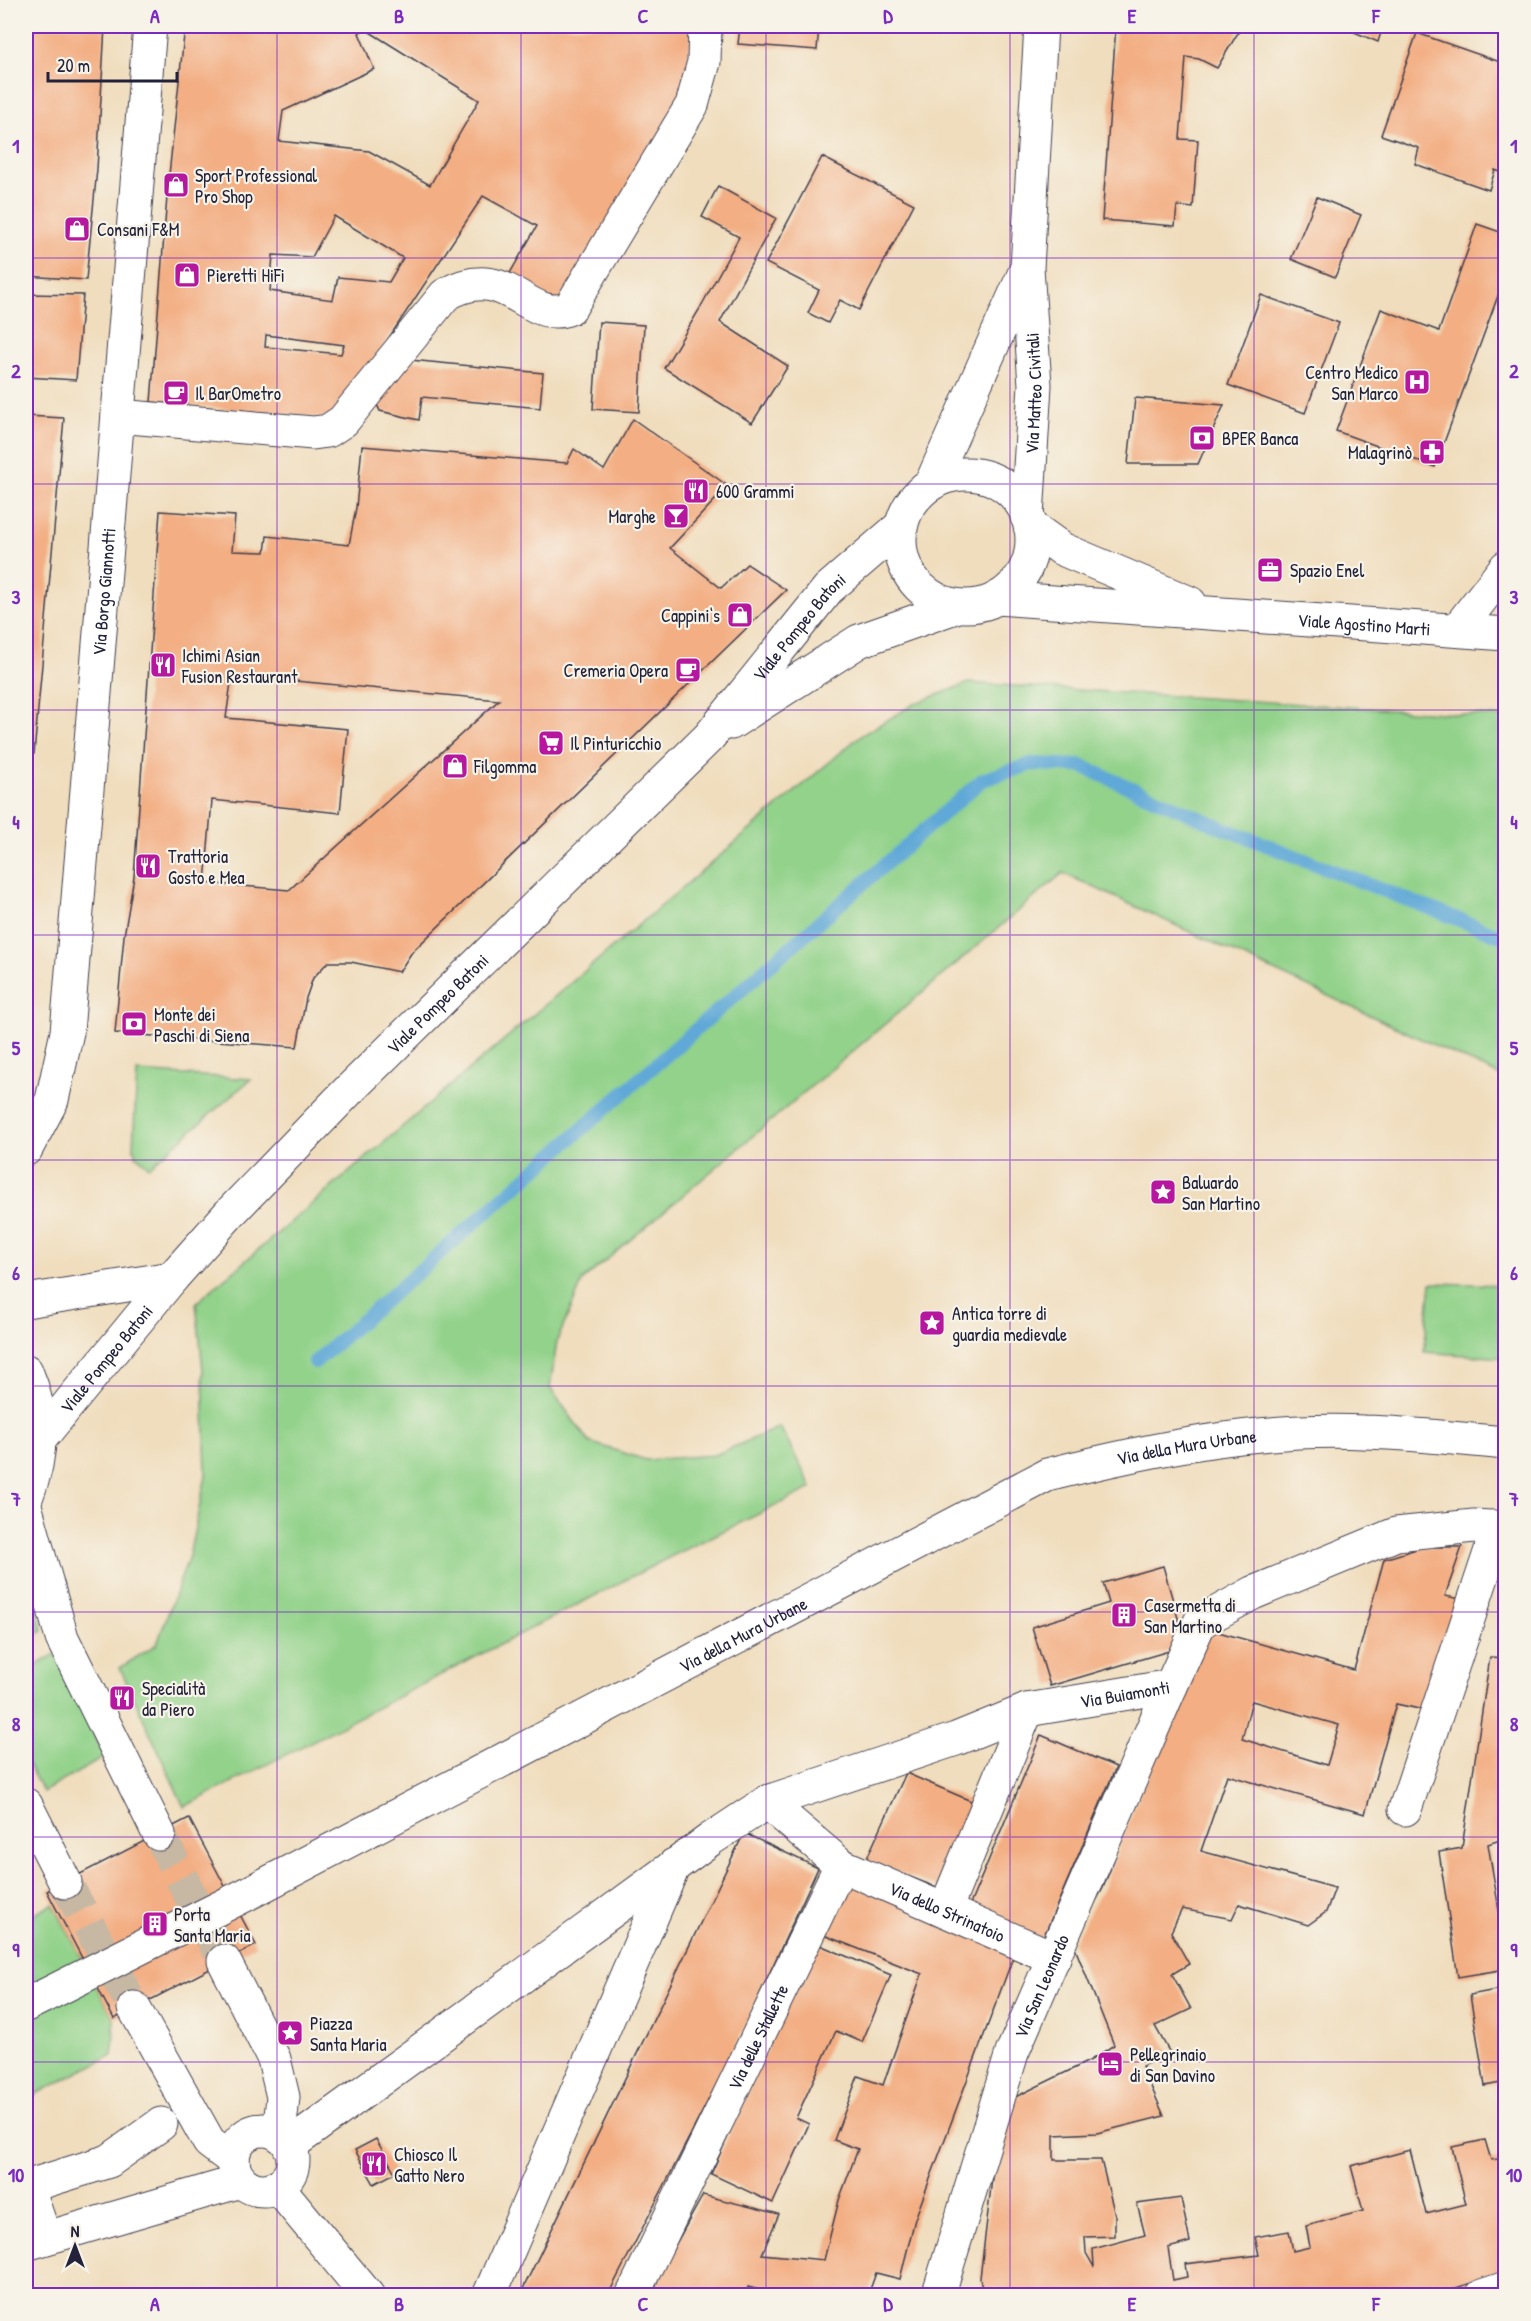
<svg xmlns="http://www.w3.org/2000/svg" width="1531" height="2321" font-family="'Patrick Hand',sans-serif">
<style>
.green{fill:#92d28a;stroke:#5a7a62;stroke-width:1.5}
.lines{fill:none;stroke-linecap:round;stroke-linejoin:round}
.stream{stroke:#5fa8d7;stroke-width:14}
.building{fill:#f3ae83;fill-rule:evenodd}
.minor-tunnel{stroke:#c7b8a3;stroke-width:33;stroke-dasharray:33 16;stroke-linecap:butt}
.minor-casing{stroke:#413e4e;stroke-width:35}
.major-casing{stroke:#413e4e;stroke-width:35}
.minor{stroke:#fff;stroke-width:33}
.major{stroke:#fff;stroke-width:33}
.grid{fill:none;stroke:#7b2cbf;stroke-width:1.5;stroke-opacity:0.55}
.labels{text-anchor:middle;dominant-baseline:central;stroke-width:4.5;stroke-linejoin:round;paint-order:stroke}
.poi-label{font-size:18px;fill:#22223b;stroke:#f7f3e8;text-anchor:start}
.street-label{font-size:18px;fill:#22223b;stroke:#f7f3e8}
.neatline{fill:none;stroke:#7b2cbf;stroke-width:2}
.grid-label{font-size:20px;text-anchor:middle;font-weight:bold;fill:#7b2cbf}
</style>
<rect width="100%" height="100%" fill="#f7f3e8"/>
<filter id="ink" filterUnits="userSpaceOnUse"><feTurbulence type="fractalNoise" baseFrequency=".0167" numOctaves="2"/><feDisplacementMap in="SourceGraphic" scale="12" xChannelSelector="R" yChannelSelector="G"/><feConvolveMatrix kernelMatrix="1 2 1 2 8 2 1 2 1" color-interpolation-filters="sRGB"/></filter>
<filter id="wash" filterUnits="userSpaceOnUse"><feTurbulence type="fractalNoise" baseFrequency=".008" numOctaves="4" result="noise"/><feDisplacementMap in="SourceGraphic" scale="24" xChannelSelector="R" yChannelSelector="G"/><feGaussianBlur stdDeviation="1.35" result="paint"/><feColorMatrix in="noise" values="0 0 0 0 0 0 0 0 0 0 0 0 0 0 0 0 0 1.4 0 .05"/><feComposite in="paint" operator="in"/></filter>
<g filter="url(#wash)">
<rect width="100%" height="100%" fill="#f0ddbd"/>
<g class="green">
<path d="M969,683L1505,717V1078L1063,873L583,1280L557,1341L550,1388L589,1442L646,1460L715,1455L780,1427L812,1488L670,1557L184,1807L120,1668L157,1644L189,1556L206,1476L203,1370L196,1303L860,736L916,703Z"/>
<path d="M137,1072L251,1079L149,1167L136,1155L133,1147Z"/>
<path d="M1431,1283L1505,1285V1358L1424,1352Z"/>
<path d="M26,1571L43,1631L26,1639Z"/>
<path d="M55,1654L105,1757L43,1792L26,1761V1672Z"/>
<path d="M53,1904L114,2019L113,2055L26,2099V1919Z"/>
</g>
<g class="lines">
<path class="stream" d="M315,1362L982,780L1032,764L1081,766L1220,827L1506,938"/>
</g>
<g id="blocks">
<g class="building">
<path d="M26,26H105L97,169L86,280L26,276Z"/>
<path d="M185,26H692L687,103L562,305L509,275L537,226L483,196L335,419L151,402L168,184ZM365,29L479,100L430,185L369,151L279,141L283,111L374,69L359,33ZM334,216L403,258L389,282L338,277L333,300L270,291L273,255L312,257ZM266,335L344,345L341,354L265,347Z"/>
<path d="M740,26H819L817,50L738,44Z"/>
<path d="M1116,26H1242L1217,68L1199,59L1186,57L1180,139L1198,140L1193,208L1177,206L1175,226L1102,220Z"/>
<path d="M1340,26H1383L1378,42Z"/>
<path d="M1417,33L1506,64V174L1495,170L1489,190L1415,164L1419,148L1381,135Z"/>
<path d="M822,157L914,204L859,310L840,300L828,323L808,313L819,290L766,263Z"/>
<path d="M718,186L776,218L720,322L788,366L752,423L664,368L699,310L739,237L702,217Z"/>
<path d="M1317,197L1361,215L1335,277L1291,259Z"/>
<path d="M1477,224L1506,234V274L1435,467L1336,431L1381,309L1439,331Z"/>
<path d="M26,294L83,295L76,380L26,377Z"/>
<path d="M1261,295L1339,323L1305,413L1228,385Z"/>
<path d="M599,322L644,325L639,412L593,409Z"/>
<path d="M400,359L543,373L540,408L422,397L419,420L380,411L373,396Z"/>
<path d="M1135,398L1224,405L1198,464H1128Z"/>
<path d="M26,416L64,418L34,754L26,753Z"/>
<path d="M633,419L728,486L670,548L721,588L747,564L786,590L412,952L399,972L351,962H328L313,978L306,998L297,1047L115,1033L124,936L134,877L160,511L235,516L232,551L265,552L267,536L349,545L356,508L362,446L567,463L574,449L604,470ZM232,675L499,700L289,890L205,883L212,800L340,813L348,729L226,718Z"/>
<path d="M1423,1547H1462L1445,1596L1461,1599L1429,1711L1396,1704L1365,1814L1227,1775L1201,1851L1335,1888L1326,1912L1308,1925L1239,1904L1232,1919L1182,1909L1171,1932L1189,1964L1172,1974L1191,2009L1155,2026L1170,2053L1142,2066L1164,2116L1097,2133L1054,2135V2160H1101L1115,2215V2236L1085,2237L1086,2253L1094,2267L1093,2249L1145,2235L1137,2204L1181,2198L1190,2242L1168,2248L1173,2280L1187,2277L1185,2264L1259,2255L1255,2237L1289,2231L1293,2251L1310,2247L1306,2226L1363,2211L1351,2166L1410,2150L1426,2214L1466,2204L1452,2147L1485,2140L1491,2160L1506,2158V2272L1434,2295H983L980,2278L1001,2104L1091,2060L1114,2045L1073,1943L1103,1888L1204,1628L1354,1670L1384,1559ZM1252,1701L1339,1725L1327,1765L1242,1739Z"/>
<path d="M1163,1566L1186,1646L1050,1686L1032,1627L1109,1603L1103,1583Z"/>
<path d="M1490,1657L1506,1658V1838L1488,1844L1506,1952V1969L1458,1977L1439,1852L1462,1848Z"/>
<path d="M1041,1735L1116,1767L1040,1945L966,1914Z"/>
<path d="M906,1773L978,1804L941,1889L866,1860Z"/>
<path d="M189,1818L256,1945L114,2019L47,1891Z"/>
<path d="M744,1833L818,1868L733,2052L608,2295H520Z"/>
<path d="M847,1878L1017,1947L915,2219L900,2279L876,2273L868,2295H778L748,2287L746,2295H653L661,2271L703,2195L779,2214L762,2254L824,2260L839,2200L858,2149L834,2140L858,2076L883,2085L922,1974L821,1934Z"/>
<path d="M815,1943L891,1975L862,2042L836,2031L796,2118L809,2124L773,2203L711,2174Z"/>
<path d="M1506,1988V2082L1485,2086L1470,1995Z"/>
<path d="M376,2139L395,2173L374,2184L355,2150Z"/>
</g>
</g>
</g>
<g filter="url(#ink)">
<use href="#blocks" fill-opacity="0" stroke="#413e4e" stroke-width="1.5"/>
<g class="lines">
<g class="minor-tunnel">
<path d="M159,1834L224,1961"/>
<path d="M65,1882L134,2008"/>
</g>
<defs>
<g id="minor">
<path d="M118,416L313,433L328,431L343,421L445,295C508,258 527,326 570,308L692,105L704,62L705,26"/>
<path d="M1457,630L1506,567"/>
<path id="s1" d="M26,1149L52,1100L67,1032L150,26"/>
<path d="M26,1509L62,1638L159,1834"/>
<path id="s2" d="M767,1802L841,1865L1054,1958"/>
<path d="M26,1805L65,1882"/>
<path d="M1405,1809L1491,1550L1493,1527"/>
<path d="M945,1910L1027,1710"/>
<path d="M224,1961L274,2059L283,2097L279,2135"/>
<path id="s3" d="M26,2005L247,1894L1047,1475C1151,1449 1257,1427 1364,1432C1411,1433 1458,1439 1506,1443"/>
<path d="M134,2008L209,2142L233,2160"/>
<circle cx="263" cy="2160" r="30"/>
<path id="s4" d="M289,2146L711,1839L767,1802L956,1739L1027,1710L1171,1686L1200,1622L1253,1593L1396,1534L1474,1526L1506,1528"/>
<path d="M27,2186L45,2238"/>
<path d="M277,2186L368,2296"/>
<path d="M26,2187L109,2161L161,2124"/>
<path d="M26,2244L241,2181"/>
<path d="M489,2296L674,1865"/>
<path id="s5" d="M632,2296L841,1865"/>
<path id="s6" d="M938,2296L1012,2053L1171,1686"/>
<path d="M1482,2296L1506,2288"/>
</g>
<g id="major">
<circle cx="966" cy="540" r="66"/>
<path d="M931,484L1025,272"/>
<path id="s7" d="M1027,517L1035,385L1027,268L1041,26"/>
<path d="M1030,526L1062,549L1190,603"/>
<path id="s8" d="M997,598L1506,634"/>
<path d="M731,723L859,641L958,606"/>
<path d="M26,1301L172,1278"/>
<path d="M26,1371C44,1413 43,1456 26,1498"/>
<path id="s9" d="M40,1439L172,1278L229,1214L347,1092L709,737L828,589L901,526"/>
</g>
</defs>
<use href="#minor" class="minor-casing"/>
<use href="#major" class="major-casing"/>
<use href="#minor" class="minor"/>
<use href="#major" class="major"/>
</g>
</g>
<path class="grid" d="M277,26V2296M521,26V2296M766,26V2296M1010,26V2296M1254,26V2296M26,258H1506M26,484H1506M26,710H1506M26,935H1506M26,1160H1506M26,1386H1506M26,1612H1506M26,1837H1506M26,2062H1506"/>
<defs>
<symbol id="shop-square" viewBox="-11 -11 22 22"><rect x="-9" y="-9" width="18" height="18" rx="4" fill="#b5179e" stroke="#f7f3e8"/><path d="M-5-2.5h2.3a2.7 3.5 0 0 1 5.4 0H5L5.5 6h-11ZM-1.5-2.5h3a1.5 2.3 0 0 0-3 0Z" fill="#fff"/></symbol>
<symbol id="hospital-square" viewBox="-11 -11 22 22"><rect x="-9" y="-9" width="18" height="18" rx="4" fill="#b5179e" stroke="#f7f3e8"/><path d="M-5-5h3v3.5h4V-5h3V5h-3V1.5h-4V5h-3Z" fill="#fff"/></symbol>
<symbol id="cafe-square" viewBox="-11 -11 22 22"><rect x="-9" y="-9" width="18" height="18" rx="4" fill="#b5179e" stroke="#f7f3e8"/><path d="M-5.5-4.5H6V0H3Q3 3.5 0 3.5H-2.5Q-5.5 3.5-5.5 0ZM3-3.2v2h1.7v-2ZM-6 4.5H4V6H-6Z" fill="#fff"/></symbol>
<symbol id="bank-square" viewBox="-11 -11 22 22"><rect x="-9" y="-9" width="18" height="18" rx="4" fill="#b5179e" stroke="#f7f3e8"/><path d="M-6-4H6V4H-6ZM0-2.3a2.3 2.3 0 1 0 0 4.6a2.3 2.3 0 1 0 0-4.6Z" fill="#fff"/></symbol>
<symbol id="pharmacy-square" viewBox="-11 -11 22 22"><rect x="-9" y="-9" width="18" height="18" rx="4" fill="#b5179e" stroke="#f7f3e8"/><path d="M-2-6h4v4h4v4h-4v4h-4v-4h-4v-4h4Z" fill="#fff"/></symbol>
<symbol id="restaurant-square" viewBox="-11 -11 22 22"><rect x="-9" y="-9" width="18" height="18" rx="4" fill="#b5179e" stroke="#f7f3e8"/><path d="M-5-6h1v4h1v-4h1v4h1v-4h1v5L-1.5 .5V6h-2V.5L-5-1ZM5-6V6H3V1.5H1.5Q1.5-4 5-6Z" fill="#fff"/></symbol>
<symbol id="bar-square" viewBox="-11 -11 22 22"><rect x="-9" y="-9" width="18" height="18" rx="4" fill="#b5179e" stroke="#f7f3e8"/><path d="M-6-5H6L.8 .8V4.5H3.5V6h-7V4.5H-.8V.8Z" fill="#fff"/></symbol>
<symbol id="office-square" viewBox="-11 -11 22 22"><rect x="-9" y="-9" width="18" height="18" rx="4" fill="#b5179e" stroke="#f7f3e8"/><path d="M-6-3h4V-5.5h4V-3h4V5H-6ZM-1-4.5V-3h2v-1.5ZM-6 0V1H6V0Z" fill="#fff"/></symbol>
<symbol id="supermarket-square" viewBox="-11 -11 22 22"><rect x="-9" y="-9" width="18" height="18" rx="4" fill="#b5179e" stroke="#f7f3e8"/><path d="M-6-5.5h2.5l.6 2H6L4.5 2H-2.5L-4.4-4H-6ZM-1.5 3.2a1.3 1.3 0 1 0 .1 0ZM3 3.2a1.3 1.3 0 1 0 .1 0Z" fill="#fff"/></symbol>
<symbol id="sight-square" viewBox="-11 -11 22 22"><rect x="-9" y="-9" width="18" height="18" rx="4" fill="#b5179e" stroke="#f7f3e8"/><path d="M0-6L1.8-2.2L6-1.7L2.9 1.2L3.7 5.4L0 3.3L-3.7 5.4L-2.9 1.2L-6-1.7L-1.8-2.2Z" fill="#fff"/></symbol>
<symbol id="building-square" viewBox="-11 -11 22 22"><rect x="-9" y="-9" width="18" height="18" rx="4" fill="#b5179e" stroke="#f7f3e8"/><path d="M-4-6H4V6H1V3H-1V6H-4ZM-2.5-4.3h1.7v1.8h-1.7ZM.8-4.3h1.7v1.8H.8ZM-2.5-1h1.7V.8h-1.7ZM.8-1h1.7V.8H.8Z" fill="#fff"/></symbol>
<symbol id="hotel-square" viewBox="-11 -11 22 22"><rect x="-9" y="-9" width="18" height="18" rx="4" fill="#b5179e" stroke="#f7f3e8"/><path d="M-6-4.5h1.5V1H6V5H4.5V3h-9V5H-6ZM-4 0a1.8 1.8 0 1 1 3.6 0ZM.5 0V-2.5h3Q6-2.5 6 0Z" fill="#fff"/></symbol>
</defs>
<g fill-rule="evenodd">
<use href="#shop-square" x="161" y="170" width="30" height="30"/>
<use href="#shop-square" x="62" y="214" width="30" height="30"/>
<use href="#shop-square" x="172" y="260" width="30" height="30"/>
<use href="#hospital-square" x="1402" y="367" width="30" height="30"/>
<use href="#cafe-square" x="161" y="378" width="30" height="30"/>
<use href="#bank-square" x="1187" y="423" width="30" height="30"/>
<use href="#pharmacy-square" x="1417" y="437" width="30" height="30"/>
<use href="#restaurant-square" x="681" y="476" width="30" height="30"/>
<use href="#bar-square" x="661" y="501" width="30" height="30"/>
<use href="#office-square" x="1255" y="555" width="30" height="30"/>
<use href="#shop-square" x="725" y="600" width="30" height="30"/>
<use href="#restaurant-square" x="148" y="650" width="30" height="30"/>
<use href="#cafe-square" x="673" y="655" width="30" height="30"/>
<use href="#supermarket-square" x="536" y="728" width="30" height="30"/>
<use href="#shop-square" x="440" y="751" width="30" height="30"/>
<use href="#restaurant-square" x="133" y="851" width="30" height="30"/>
<use href="#bank-square" x="119" y="1009" width="30" height="30"/>
<use href="#sight-square" x="1148" y="1177" width="30" height="30"/>
<use href="#sight-square" x="917" y="1308" width="30" height="30"/>
<use href="#building-square" x="1109" y="1600" width="30" height="30"/>
<use href="#restaurant-square" x="107" y="1683" width="30" height="30"/>
<use href="#building-square" x="140" y="1909" width="30" height="30"/>
<use href="#sight-square" x="275" y="2018" width="30" height="30"/>
<use href="#hotel-square" x="1095" y="2049" width="30" height="30"/>
<use href="#restaurant-square" x="359" y="2149" width="30" height="30"/>
</g>
<g class="labels">
<g class="poi-label">
<text x="195" y="175">Sport Professional<tspan x="195" dy="21">Pro Shop</tspan></text>
<text x="97" y="229">Consani F&amp;M</text>
<text x="207" y="275">Pieretti HiFi</text>
<text x="1398" y="372" text-anchor="end">Centro Medico<tspan x="1398" dy="21">San Marco</tspan></text>
<text x="195" y="393">Il BarOmetro</text>
<text x="1222" y="438">BPER Banca</text>
<text x="1412" y="452" text-anchor="end">Malagrinò</text>
<text x="716" y="491">600 Grammi</text>
<text x="656" y="516" text-anchor="end">Marghe</text>
<text x="1290" y="570">Spazio Enel</text>
<text x="720" y="615" text-anchor="end">Cappini‘s</text>
<text x="182" y="655">Ichimi Asian<tspan x="182" dy="21">Fusion Restaurant</tspan></text>
<text x="668" y="670" text-anchor="end">Cremeria Opera</text>
<text x="570" y="743">Il Pinturicchio</text>
<text x="474" y="766">Filgomma</text>
<text x="168" y="856">Trattoria<tspan x="168" dy="21">Gosto e Mea</tspan></text>
<text x="154" y="1014">Monte dei<tspan x="154" dy="21">Paschi di Siena</tspan></text>
<text x="1182" y="1182">Baluardo<tspan x="1182" dy="21">San Martino</tspan></text>
<text x="952" y="1313">Antica torre di<tspan x="952" dy="21">guardia medievale</tspan></text>
<text x="1144" y="1605">Casermetta di<tspan x="1144" dy="21">San Martino</tspan></text>
<text x="142" y="1688">Specialità<tspan x="142" dy="21">da Piero</tspan></text>
<text x="174" y="1914">Porta<tspan x="174" dy="21">Santa Maria</tspan></text>
<text x="310" y="2023">Piazza<tspan x="310" dy="21">Santa Maria</tspan></text>
<text x="1130" y="2054">Pellegrinaio<tspan x="1130" dy="21">di San Davino</tspan></text>
<text x="394" y="2154">Chiosco Il<tspan x="394" dy="21">Gatto Nero</tspan></text>
</g>
<g class="street-label">
<text stroke="none"><textPath href="#s7" startOffset="124">Via Matteo Civitali</textPath></text>
<text stroke="none"><textPath href="#s1" startOffset="567">Via Borgo Giannotti</textPath></text>
<text stroke="none"><textPath href="#s8" startOffset="368">Viale Agostino Marti</textPath></text>
<text stroke="none"><textPath href="#s9" startOffset="1113">Viale Pompeo Batoni</textPath></text>
<text stroke="none"><textPath href="#s9" startOffset="590">Viale Pompeo Batoni</textPath></text>
<text stroke="none"><textPath href="#s9" startOffset="104">Viale Pompeo Batoni</textPath></text>
<text stroke="none"><textPath href="#s3" startOffset="1293">Via della Mura Urbane</textPath></text>
<text stroke="none"><textPath href="#s3" startOffset="807">Via della Mura Urbane</textPath></text>
<text stroke="none"><textPath href="#s4" startOffset="964">Via Buiamonti</textPath></text>
<text stroke="none"><textPath href="#s2" startOffset="213">Via dello Strinatoio</textPath></text>
<text stroke="none"><textPath href="#s6" startOffset="327">Via San Leonardo</textPath></text>
<text stroke="none"><textPath href="#s5" startOffset="288">Via delle Stallette</textPath></text>
</g>
</g>
<rect width="1531" height="2321" fill="none" stroke="#f7f3e8" stroke-width="66"/>
<g transform="translate(75 2246)" stroke="#f7f3e8" stroke-width="4.5" paint-order="stroke">
<path d="M0-4.5L10 22L0 15L-10 22Z" fill="#22223b"/>
<text y="-9" font-size="16" font-weight="bold" text-anchor="middle" fill="#22223b">N</text>
</g>
<path d="M48 72v9h129v-9" fill="none" stroke="#22223b" stroke-width="3"/>
<text x="57" y="72" font-size="18" fill="#22223b" stroke="#f7f3e8" stroke-width="4.5" paint-order="stroke">20 m</text>
<rect x="33" y="33" width="1465" height="2255" class="neatline"/>
<g class="grid-label">
<text x="155" y="23">A</text>
<text x="399" y="23">B</text>
<text x="643" y="23">C</text>
<text x="888" y="23">D</text>
<text x="1132" y="23">E</text>
<text x="1376" y="23">F</text>
<text x="16" y="153">1</text>
<text x="1514" y="153">1</text>
<text x="16" y="378">2</text>
<text x="1514" y="378">2</text>
<text x="16" y="604">3</text>
<text x="1514" y="604">3</text>
<text x="16" y="829">4</text>
<text x="1514" y="829">4</text>
<text x="16" y="1055">5</text>
<text x="1514" y="1055">5</text>
<text x="16" y="1280">6</text>
<text x="1514" y="1280">6</text>
<text x="16" y="1506">7</text>
<text x="1514" y="1506">7</text>
<text x="16" y="1731">8</text>
<text x="1514" y="1731">8</text>
<text x="16" y="1957">9</text>
<text x="1514" y="1957">9</text>
<text x="16" y="2182">10</text>
<text x="1514" y="2182">10</text>
<text x="155" y="2311">A</text>
<text x="399" y="2311">B</text>
<text x="643" y="2311">C</text>
<text x="888" y="2311">D</text>
<text x="1132" y="2311">E</text>
<text x="1376" y="2311">F</text>
</g>
</svg>
